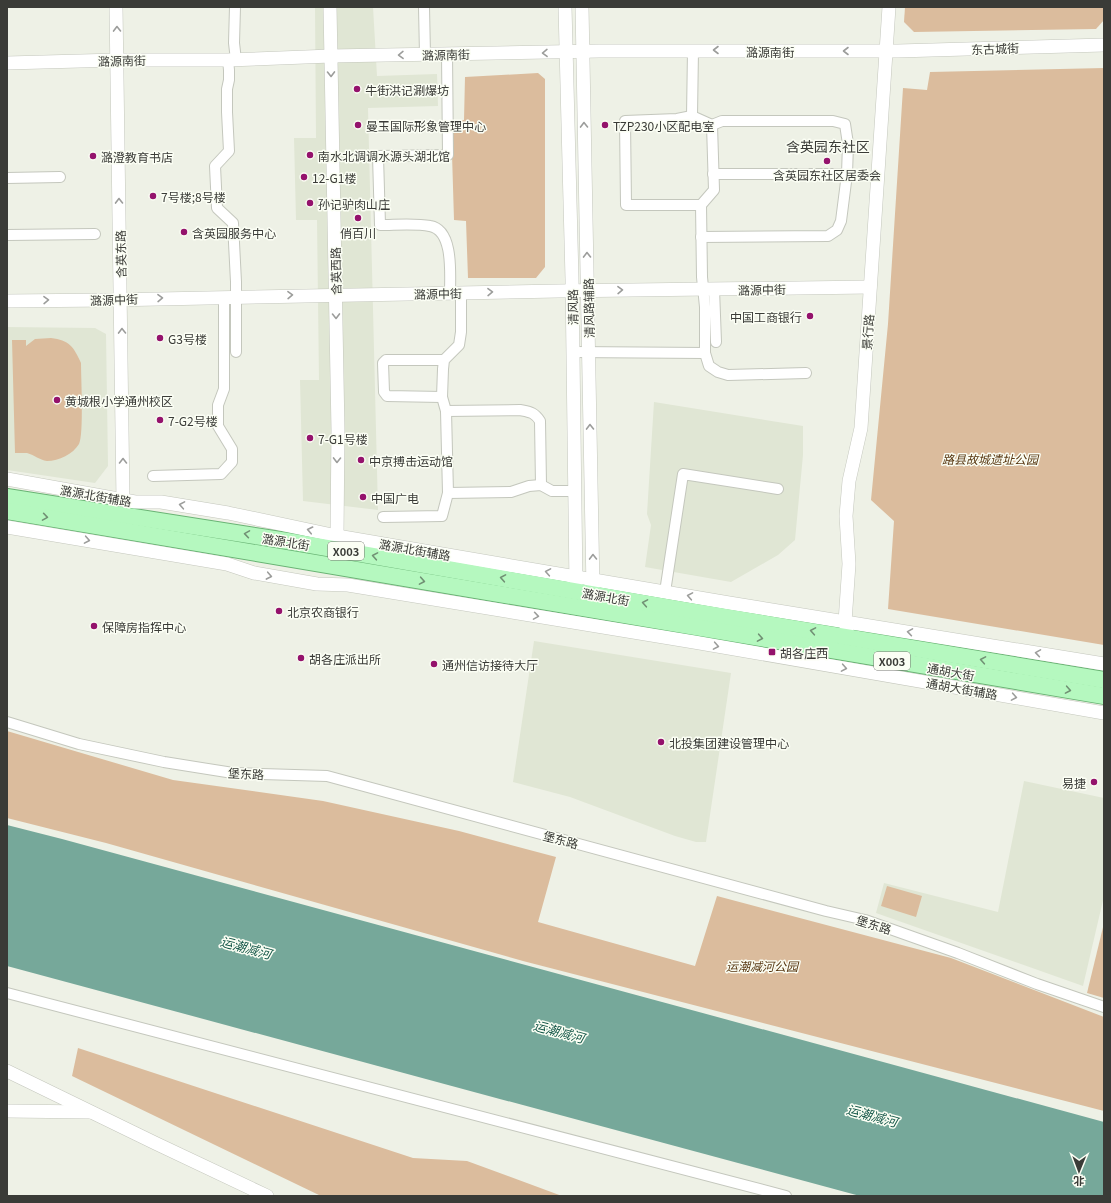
<svg xmlns="http://www.w3.org/2000/svg" width="1111" height="1203" font-family="Georgia,'Noto Sans SC',serif">
<style>
.built{fill:#e0e6d4}
.green{fill:#dbbc9d}
.water{fill:#76a89a}
.lines{fill:none;stroke-linecap:round;stroke-linejoin:round}
.minor-casing{stroke:#c4c7bd;stroke-width:12}
.tertiary-casing{stroke:#c4c7bd;stroke-width:14}
.primary-casing{stroke:#69b374;stroke-width:18}
.minor{stroke:#fff;stroke-width:10}
.tertiary{stroke:#fff;stroke-width:13}
.primary{stroke:#b5f8bf;stroke-width:16}
.oneway{stroke:#9c9d9b}
.oneway2{stroke:#719074}
.poi-dot{fill:#94126c;stroke:#fbfef4;stroke-width:1.5}
.labels{text-anchor:middle;dominant-baseline:central;stroke-width:3;stroke-linejoin:round;paint-order:stroke}
.shield{fill:#fbfef4;stroke:#747670;stroke-width:1}
.shield-label{font-size:11px;font-weight:bold;fill:#3a3b37}
.street-label{font-size:12px;fill:#3a3b37;stroke:#fbfef4}
.poi-label{font-size:12px;fill:#3a3b37;stroke:#fbfef4;text-anchor:start}
.park-label{font-size:12px;font-style:italic;fill:#573610;stroke:#fbfef4}
.water-label{font-size:13px;font-style:italic;fill:#17594a;stroke:#fbfef4}
.quarter-label{font-size:14px;fill:#3a3b37;stroke:#fbfef4}
</style>
<rect width="100%" height="100%" fill="#eef1e6"/>
<g class="built">
<path d="M315,7H373L377,76L437,74L438,106L368,108L378,510L303,501L300,380H319L317,220H296L294,138H316Z"/>
<path d="M7,327L95,328L106,334L108,466L95,483L7,470Z"/>
<path d="M654,402L803,426V455L795,540L778,555L731,582L645,567L651,525L647,514Z"/>
<path d="M534,641L731,673L706,842H696L675,836L570,797L513,782Z"/>
<path d="M1024,781L1104,798V896L1083,986L876,913L884,883L998,912Z"/>
</g>
<g class="green">
<path d="M905,7H1104V20L1096,29L914,32L904,22Z"/>
<path d="M1104,68V645L888,609L894,521L871,500L888,324L903,88L927,90L930,72Z"/>
<path d="M538,73L545,79V267L536,278H468L466,221L454,220L451,121L464,120L465,77Z"/>
<path d="M51,338C69,340 74,347 81,363C81,377 84,435 79,444C73,454 59,461 47,461C39,460 35,455 27,453C24,453 19,453 15,453L12,340H26V346L35,339Z"/>
<path d="M7,731L173,780L323,801L459,831L556,857L538,922L695,966L717,896L951,958L1104,1017V1111L523,961L106,843L7,818Z"/>
<path d="M887,886L922,896L916,917L881,906Z"/>
<path d="M1104,923V998L1087,993Z"/>
<path d="M78,1048L413,1158L467,1161L562,1196H321L72,1076Z"/>
</g>
<path class="water" d="M7,825L62,839L1104,1122V1196H860L7,966Z"/>
<g class="lines">
<defs>
<g id="minor">
<path d="M235,7L234,43L236,60"/>
<path d="M424,7L425,55"/>
<path d="M693,50L692,116L712,125L714,190L701,205L702,277L705,307V353L709,366L718,372L728,375L806,373"/>
<path d="M447,54L448,155L378,156L380,225C395,225 415,223 430,226C454,230 450,275 450,293"/>
<path d="M228,60L229,70V80L227,89V112L229,151L215,166L217,208L233,223L236,282V352"/>
<path d="M692,116L677,119L625,121L626,205H701"/>
<path d="M713,174H847"/>
<path d="M7,178L60,177"/>
<path d="M7,235L95,234"/>
<path d="M701,237L828,236L837,230L841,221L847,174L848,144L845,124L833,121H722L712,125"/>
<path d="M714,289L716,342"/>
<path d="M573,352L705,353"/>
<path d="M442,397L387,396L384,392L383,363L386,360H444"/>
<path d="M446,411L520,410C530,412 534,412 540,421L541,485"/>
<path d="M153,476L221,474L232,462V449L218,426V405L224,389V297"/>
<path d="M448,493L511,492L529,486L541,485L552,491H575"/>
<path d="M383,517L442,516L448,493L446,411L442,397L443,369L444,360L459,345L461,332V292"/>
<path d="M665,592L683,474L778,489"/>
<path d="M7,722L79,744L164,762L233,773L327,776L826,911L865,920L958,953L1037,984L1104,1007"/>
<path d="M7,993L786,1196"/>
</g>
<g id="tertiary">
<path d="M116,7L123,500"/>
<path d="M330,7L338,430L337,536"/>
<path d="M565,7L572,279L576,585"/>
<path d="M582,7L593,588"/>
<path d="M7,63L117,60H228L331,56L599,51H898L1104,45"/>
<path d="M7,301L110,300L558,291L870,287"/>
<path d="M7,479L135,502H161L228,513L337,536L729,603L1104,664"/>
<path d="M7,527L227,564L254,573L317,584L348,585L694,642L1104,713"/>
<path d="M847,630L845,622L849,564L846,516L849,481L861,428L889,7"/>
<path d="M7,1071L155,1143L267,1196"/>
<path d="M7,1111L90,1112"/>
</g>
<g id="primary">
<path d="M7,497L287,541L683,610L1104,680"/>
<path d="M7,511L1104,696"/>
</g>
</defs>
<use href="#minor" class="minor-casing"/>
<use href="#tertiary" class="tertiary-casing"/>
<use href="#primary" class="primary-casing"/>
<use href="#minor" class="minor"/>
<use href="#tertiary" class="tertiary"/>
<use href="#primary" class="primary"/>
</g>
<defs><path id="oneway-chevron" d="M-2-3.5L2.5 0L-2 3.5" fill="none" stroke-width="1.6" stroke-linecap="round" stroke-linejoin="round"/></defs>
<g class="oneway">
<use href="#oneway-chevron" transform="translate(117 29) rotate(-91)"/>
<use href="#oneway-chevron" transform="translate(716 50) rotate(-180)"/>
<use href="#oneway-chevron" transform="translate(846 51) rotate(-180)"/>
<use href="#oneway-chevron" transform="translate(545 53) rotate(179)"/>
<use href="#oneway-chevron" transform="translate(401 55) rotate(179)"/>
<use href="#oneway-chevron" transform="translate(331 74) rotate(89)"/>
<use href="#oneway-chevron" transform="translate(584 125) rotate(-91)"/>
<use href="#oneway-chevron" transform="translate(119 201) rotate(-91)"/>
<use href="#oneway-chevron" transform="translate(587 255) rotate(-91)"/>
<use href="#oneway-chevron" transform="translate(620 290) rotate(-1)"/>
<use href="#oneway-chevron" transform="translate(490 292) rotate(-1)"/>
<use href="#oneway-chevron" transform="translate(290 295) rotate(-1)"/>
<use href="#oneway-chevron" transform="translate(160 298) rotate(-1)"/>
<use href="#oneway-chevron" transform="translate(46 300) rotate(-1)"/>
<use href="#oneway-chevron" transform="translate(336 316) rotate(89)"/>
<use href="#oneway-chevron" transform="translate(122 331) rotate(-91)"/>
<use href="#oneway-chevron" transform="translate(590 427) rotate(-91)"/>
<use href="#oneway-chevron" transform="translate(337 460) rotate(91)"/>
<use href="#oneway-chevron" transform="translate(123 461) rotate(-90)"/>
<use href="#oneway-chevron" transform="translate(182 505) rotate(-170)"/>
<use href="#oneway-chevron" transform="translate(310 530) rotate(-168)"/>
<use href="#oneway-chevron" transform="translate(87 540) rotate(10)"/>
<use href="#oneway-chevron" transform="translate(593 557) rotate(-91)"/>
<use href="#oneway-chevron" transform="translate(548 572) rotate(-170)"/>
<use href="#oneway-chevron" transform="translate(269 576) rotate(11)"/>
<use href="#oneway-chevron" transform="translate(690 596) rotate(-170)"/>
<use href="#oneway-chevron" transform="translate(536 616) rotate(9)"/>
<use href="#oneway-chevron" transform="translate(910 632) rotate(-171)"/>
<use href="#oneway-chevron" transform="translate(716 646) rotate(10)"/>
<use href="#oneway-chevron" transform="translate(1038 653) rotate(-171)"/>
<use href="#oneway-chevron" transform="translate(844 668) rotate(10)"/>
<use href="#oneway-chevron" transform="translate(1014 697) rotate(10)"/>
</g>
<g class="oneway2">
<use href="#oneway-chevron" transform="translate(45 517) rotate(9)"/>
<use href="#oneway-chevron" transform="translate(247 534) rotate(-171)"/>
<use href="#oneway-chevron" transform="translate(375 556) rotate(-170)"/>
<use href="#oneway-chevron" transform="translate(503 578) rotate(-170)"/>
<use href="#oneway-chevron" transform="translate(422 581) rotate(10)"/>
<use href="#oneway-chevron" transform="translate(645 603) rotate(-170)"/>
<use href="#oneway-chevron" transform="translate(813 631) rotate(-170)"/>
<use href="#oneway-chevron" transform="translate(760 638) rotate(10)"/>
<use href="#oneway-chevron" transform="translate(983 660) rotate(-170)"/>
<use href="#oneway-chevron" transform="translate(1068 690) rotate(10)"/>
</g>
<g class="poi-dot">
<circle cx="357" cy="89" r="4"/>
<circle cx="358" cy="125" r="4"/>
<circle cx="605" cy="125" r="4"/>
<circle cx="310" cy="155" r="4"/>
<circle cx="93" cy="156" r="4"/>
<circle cx="827" cy="161" r="4"/>
<circle cx="304" cy="177" r="4"/>
<circle cx="153" cy="196" r="4"/>
<circle cx="310" cy="203" r="4"/>
<circle cx="358" cy="218" r="4"/>
<circle cx="184" cy="232" r="4"/>
<circle cx="810" cy="316" r="4"/>
<circle cx="160" cy="338" r="4"/>
<circle cx="57" cy="400" r="4"/>
<circle cx="160" cy="420" r="4"/>
<circle cx="310" cy="438" r="4"/>
<circle cx="361" cy="460" r="4"/>
<circle cx="363" cy="497" r="4"/>
<circle cx="279" cy="611" r="4"/>
<circle cx="94" cy="626" r="4"/>
<rect x="768" y="648" width="8" height="8" rx="2"/>
<circle cx="301" cy="658" r="4"/>
<circle cx="434" cy="664" r="4"/>
<circle cx="661" cy="742" r="4"/>
<circle cx="1094" cy="782" r="4"/>
</g>
<g class="labels">
<g class="shield">
<rect x="328" y="542" width="36" height="18" rx="3"/>
<rect x="874" y="652" width="36" height="18" rx="3"/>
</g>
<g class="shield-label">
<text x="346" y="551">X003</text>
<text x="892" y="661">X003</text>
</g>
<g class="street-label">
<text transform="translate(995 48) rotate(-2)">东古城街</text>
<text x="770" y="51">潞源南街</text>
<text transform="translate(446 54) rotate(-1)">潞源南街</text>
<text transform="translate(122 60) rotate(-1)">潞源南街</text>
<text transform="translate(120 254) rotate(-91)">含英东路</text>
<text transform="translate(335 271) rotate(-91)">含英西路</text>
<text transform="translate(762 289) rotate(-1)">潞源中街</text>
<text transform="translate(438 293) rotate(-1)">潞源中街</text>
<text transform="translate(114 299) rotate(-2)">潞源中街</text>
<text transform="translate(572 307) rotate(-91)">清风路</text>
<text transform="translate(588 308) rotate(-91)">清风路辅路</text>
<text transform="translate(867 332) rotate(-86)">景行路</text>
<text transform="translate(96 495) rotate(10)">潞源北街辅路</text>
<text transform="translate(286 541) rotate(9)">潞源北街</text>
<text transform="translate(415 549) rotate(10)">潞源北街辅路</text>
<text transform="translate(606 596) rotate(10)">潞源北街</text>
<text transform="translate(951 671) rotate(10)">通胡大街</text>
<text transform="translate(962 688) rotate(10)">通胡大街辅路</text>
<text transform="translate(246 773) rotate(3)">堡东路</text>
<text transform="translate(561 839) rotate(15)">堡东路</text>
<text transform="translate(874 924) rotate(17)">堡东路</text>
</g>
<g class="poi-label">
<text x="365" y="89">牛街洪记涮爆坊</text>
<text x="366" y="125">曼玉国际形象管理中心</text>
<text x="613" y="125">TZP230小区配电室</text>
<text x="318" y="155">南水北调调水源头湖北馆</text>
<text x="101" y="156">潞澄教育书店</text>
<text x="827" y="174" text-anchor="middle">含英园东社区居委会</text>
<text x="312" y="177">12-G1楼</text>
<text x="161" y="196">7号楼;8号楼</text>
<text x="318" y="203">孙记驴肉山庄</text>
<text x="192" y="232">含英园服务中心</text>
<text x="358" y="232" text-anchor="middle">俏百川</text>
<text x="802" y="316" text-anchor="end">中国工商银行</text>
<text x="168" y="338">G3号楼</text>
<text x="65" y="400">黄城根小学通州校区</text>
<text x="168" y="420">7-G2号楼</text>
<text x="318" y="438">7-G1号楼</text>
<text x="369" y="460">中京搏击运动馆</text>
<text x="371" y="497">中国广电</text>
<text x="287" y="611">北京农商银行</text>
<text x="102" y="626">保障房指挥中心</text>
<text x="780" y="652">胡各庄西</text>
<text x="309" y="658">胡各庄派出所</text>
<text x="442" y="664">通州信访接待大厅</text>
<text x="669" y="742">北投集团建设管理中心</text>
<text x="1086" y="782" text-anchor="end">易捷</text>
</g>
<g class="park-label">
<text x="990" y="458">路县故城遗址公园</text>
<text x="762" y="965">运潮减河公园</text>
</g>
<g class="water-label">
<text transform="translate(246 947) rotate(15)">运潮减河</text>
<text transform="translate(559 1031) rotate(15)">运潮减河</text>
<text transform="translate(872 1115) rotate(15)">运潮减河</text>
</g>
<g class="quarter-label">
<text x="828" y="146">含英园东社区</text>
</g>
</g>
<rect width="1111" height="1203" fill="none" stroke="#3a3b37" stroke-width="16"/>
<g transform="translate(1079 1171) rotate(181)" stroke="#fbfef4" stroke-width="3" paint-order="stroke">
<path d="M0-3L7 15L0 10L-7 15Z" fill="#3a3b37"/>
<text y="-6" font-size="11" font-weight="bold" text-anchor="middle" fill="#3a3b37">北</text>
</g>
</svg>
